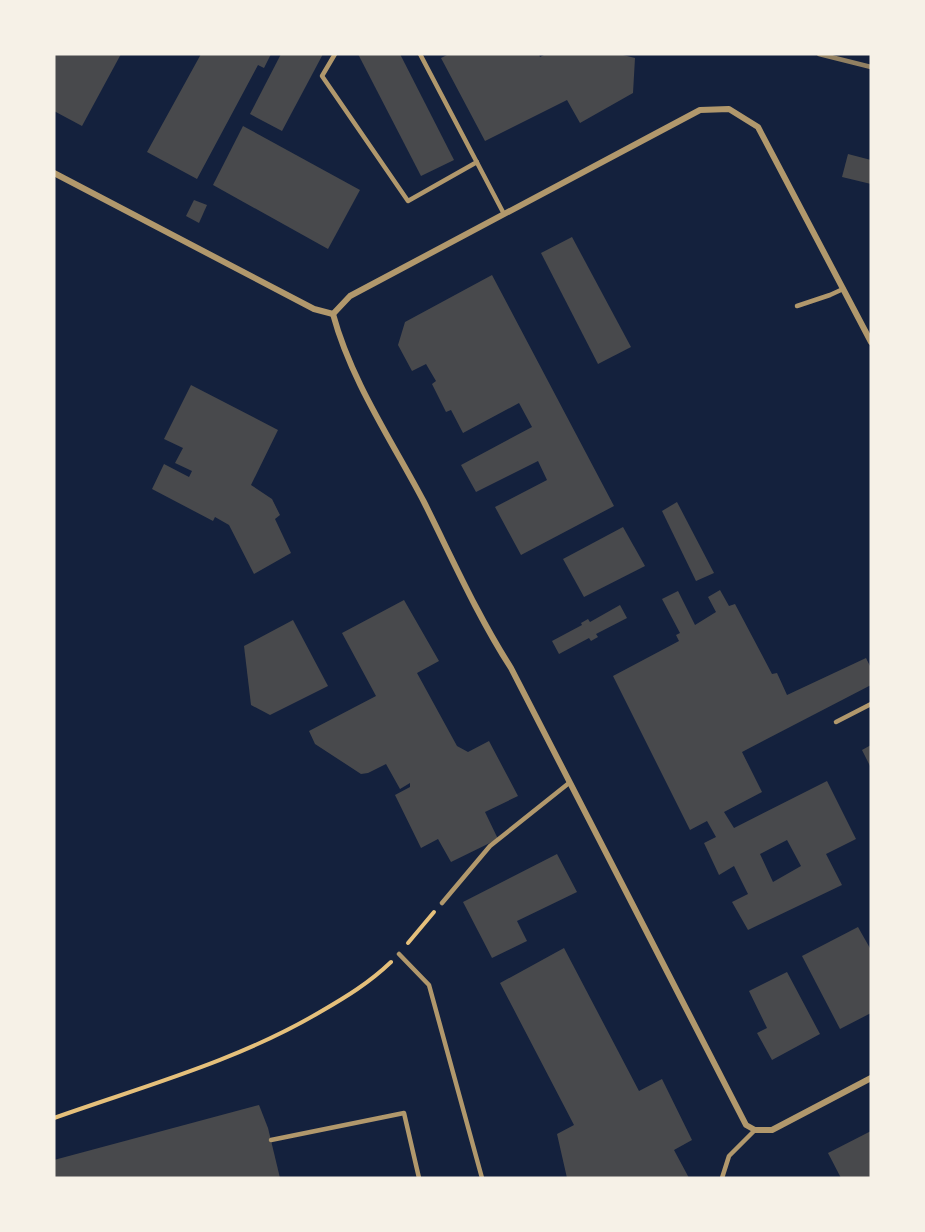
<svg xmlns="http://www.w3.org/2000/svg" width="925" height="1232" font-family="'Times New Roman',serif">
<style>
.building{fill:#48494c;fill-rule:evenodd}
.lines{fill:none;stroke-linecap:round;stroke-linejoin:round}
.path{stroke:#e5c07b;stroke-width:4}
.service{stroke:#b1986c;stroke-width:4.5}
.minor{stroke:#b1986c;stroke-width:6}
.rail{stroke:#918062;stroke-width:4.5}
</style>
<rect width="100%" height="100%" fill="#14213d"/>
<g class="building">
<path d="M54,54H121L82,126L54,111Z"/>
<path d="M201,54H271L264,68L258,65L197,179L147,152Z"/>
<path d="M281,54H323L282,131L250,114Z"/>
<path d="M358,54H400L454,160L421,176Z"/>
<path d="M449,54H539L540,57L546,54H619L635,58L633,93L580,123L567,100L485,141L441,58Z"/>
<path d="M243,126L360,190L328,249L213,185Z"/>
<path d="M848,154L871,160V184L842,177Z"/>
<path d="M194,200L207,205L199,223L186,216Z"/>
<path d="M572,237L631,347L598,364L541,253Z"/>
<path d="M492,275L614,506L521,555L495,507L547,480L538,461L476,492L461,465L532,427L519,403L463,433L451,410L446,412L432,384L436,381L426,364L412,371L398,345L405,322Z"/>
<path d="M191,385L278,430L251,485L272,499L280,515L275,519L291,553L254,574L229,525L215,517L213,521L152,489L164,464L189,477L192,471L175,463L183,448L164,439Z"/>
<path d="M677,502L714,573L696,581L662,511Z"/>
<path d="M623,527L645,566L584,597L563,559Z"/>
<path d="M720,590L729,606L735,604L772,674L777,673L787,695L866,658L871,668V685L742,752L762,792L724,812L734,828L827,781L856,839L826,854L842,885L748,930L732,902L748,894L734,866L719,875L704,843L716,837L707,821L690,830L613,676L679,641L676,635L680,633L662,599L678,591L695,625L716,612L708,597ZM787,840L801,866L773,882L760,854Z"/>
<path d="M404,600L439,661L417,673L457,746L468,752L489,741L518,796L485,812L498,839L451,862L438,839L421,848L395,795L410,787V783L400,789L386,764L368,773L361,774L315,744L309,731L376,696L342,633Z"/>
<path d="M620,605L627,618L596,634L598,637L591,641L589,638L559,654L552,641L582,625L581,623L588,619L590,622Z"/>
<path d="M293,620L328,686L270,715L251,705L244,646Z"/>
<path d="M871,745V768L862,750Z"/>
<path d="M557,854L577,892L517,921L527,941L492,958L463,902Z"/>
<path d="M858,927L871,950V1013L840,1029L802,956Z"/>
<path d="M564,948L639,1091L662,1079L692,1140L674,1150L689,1178H567L557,1134L574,1125L500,983Z"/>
<path d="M787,972L820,1034L772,1060L757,1033L767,1028L749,991Z"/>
<path d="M259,1105L268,1128L280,1178H54V1160Z"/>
<path d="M871,1131V1178H841L828,1153Z"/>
</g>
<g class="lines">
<g class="path">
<path d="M408,943L434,912"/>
<path d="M54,1118C144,1086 237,1061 320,1012C346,997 369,983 391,962"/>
</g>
<g class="service">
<path d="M335,54L322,76L408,201L477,162"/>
<path d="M420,54L504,214"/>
<path d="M797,306L830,295L843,289"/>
<path d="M836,722L871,704"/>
<path d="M442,903L490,846L569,783"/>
<path d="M399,954L429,985L482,1178"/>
<path d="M271,1140L404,1113L419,1178"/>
<path d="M722,1178L729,1156L755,1130"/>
</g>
<g class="minor">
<path d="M54,173L314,309L333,314"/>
<path d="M333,314C351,381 392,441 424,502C452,558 477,615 511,668L746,1125L755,1130H772L871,1078"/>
<path d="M333,314L350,296L700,110L729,109L758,127L871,342"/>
</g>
<path class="rail" d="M819,54L871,67"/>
</g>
<rect width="925" height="1232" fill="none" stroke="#f6f1e7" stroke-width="111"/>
</svg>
